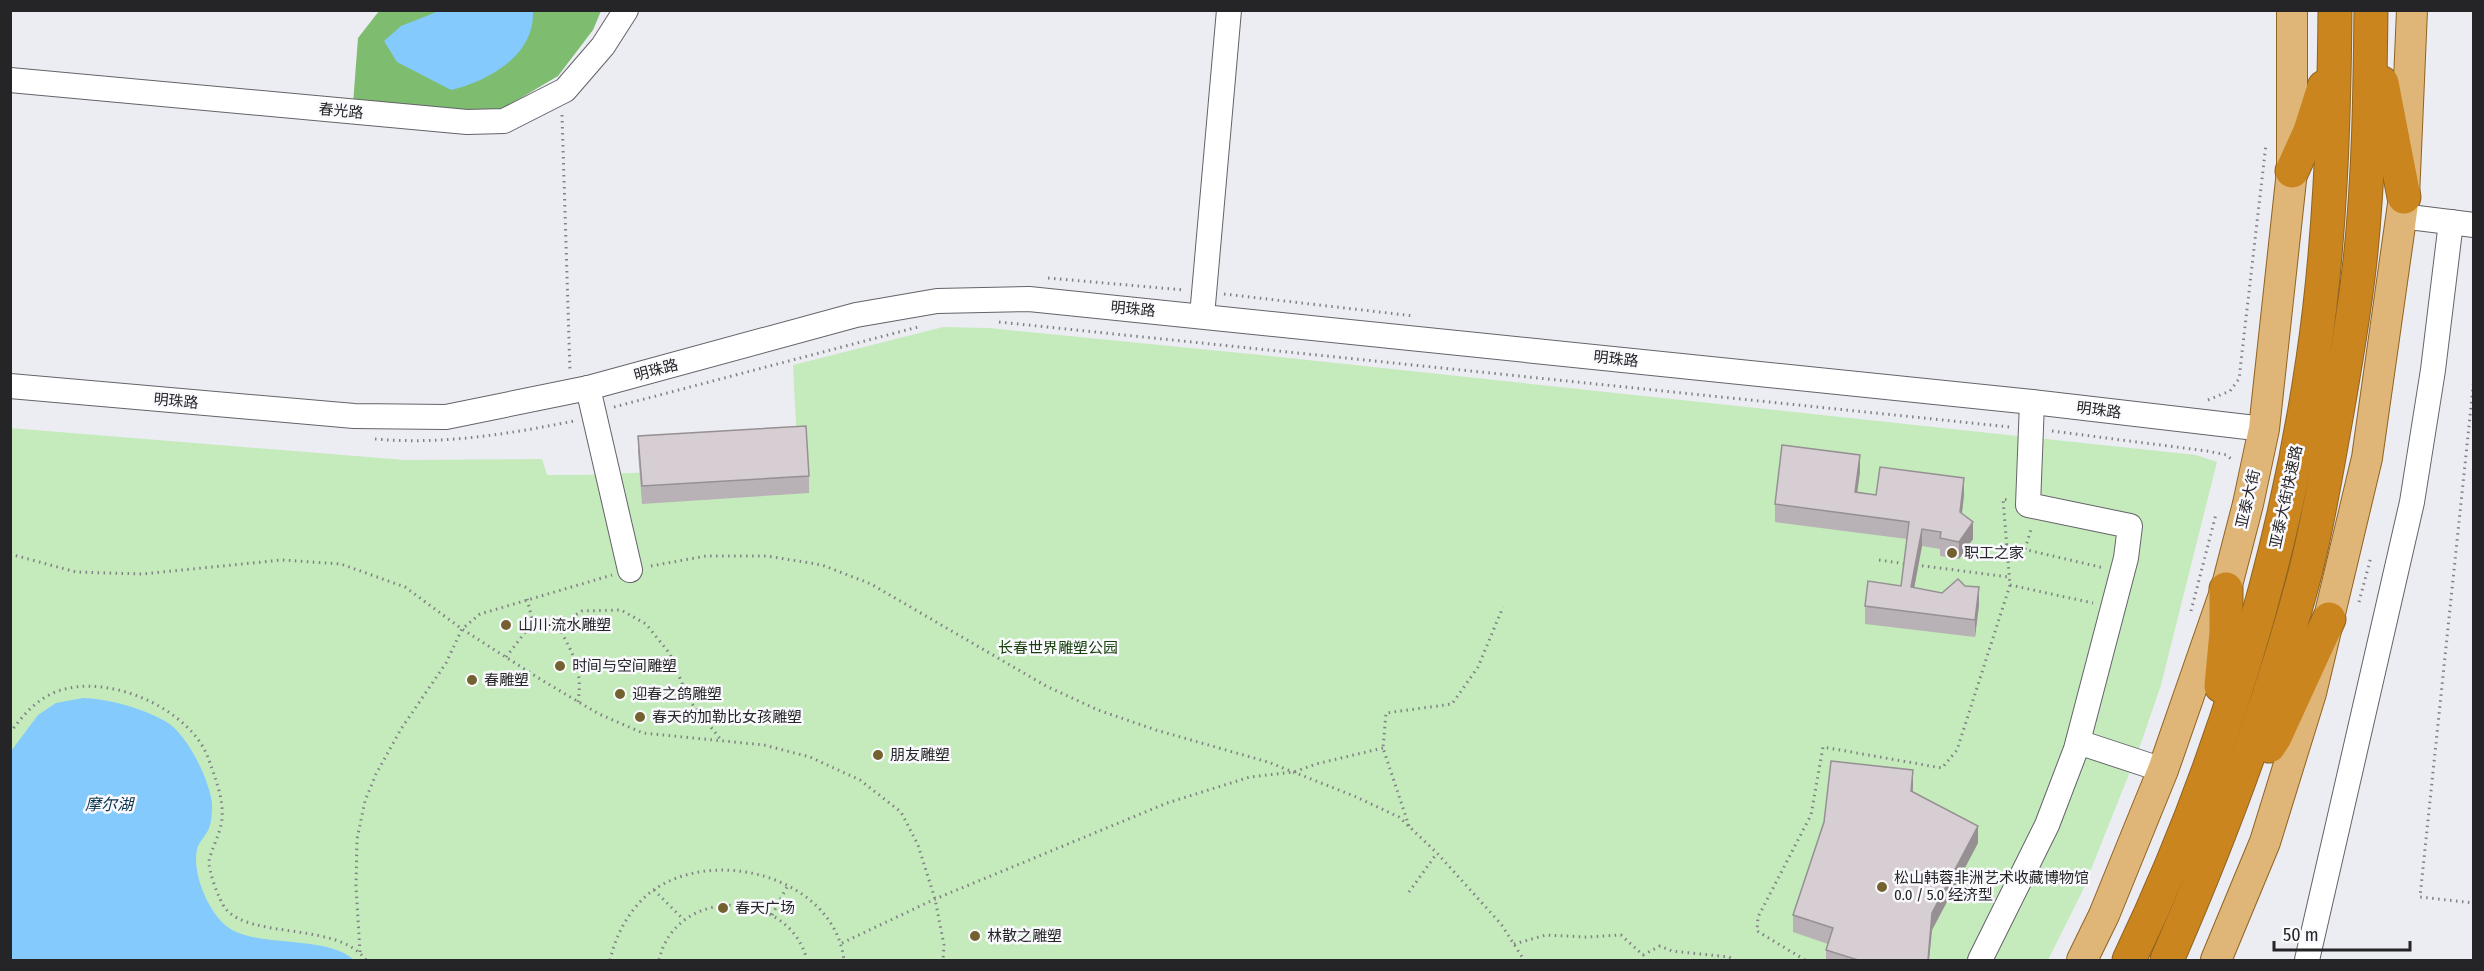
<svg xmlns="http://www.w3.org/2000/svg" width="2484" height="971" font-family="'Fira Sans Condensed','Noto Sans SC',sans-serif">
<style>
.green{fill:#c5ebbc}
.forest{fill:#7ebc6f}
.water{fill:#84cafc}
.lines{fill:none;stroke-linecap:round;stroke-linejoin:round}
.minor-casing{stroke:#63636a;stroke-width:26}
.major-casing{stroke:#906321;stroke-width:32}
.highway-casing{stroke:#906321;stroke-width:35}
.path{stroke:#818185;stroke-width:3;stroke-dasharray:1.5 4.5;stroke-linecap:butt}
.minor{stroke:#fff;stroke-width:24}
.major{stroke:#dfb678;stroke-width:30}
.highway{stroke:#ca851e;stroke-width:33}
.wall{fill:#b8b1b5}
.shaded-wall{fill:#969093}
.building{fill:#d6ced2;stroke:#969093;stroke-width:1.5}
.poi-dot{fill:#736230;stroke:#f9f9fe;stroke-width:2}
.labels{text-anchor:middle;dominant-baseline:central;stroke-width:5;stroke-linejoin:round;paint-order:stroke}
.street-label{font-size:15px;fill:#252527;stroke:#f9f9fe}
.poi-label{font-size:15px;fill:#252527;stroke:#f9f9fe;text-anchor:start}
.park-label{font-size:15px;fill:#18410c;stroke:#f9f9fe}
.water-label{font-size:16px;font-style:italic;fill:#0a334c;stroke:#f9f9fe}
</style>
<rect width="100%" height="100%" fill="#ececf3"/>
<path class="green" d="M943,327L989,328L1261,355L2196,455L2217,462L2161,685L2139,749L2082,892L2048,960H11L10,428L405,460L542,459L547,475H584L798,466L793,365Z"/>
<path class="forest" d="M379,11H601L593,30L558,76L497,112L353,104L358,38Z"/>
<g class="water">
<path d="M439,11H533C535,55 489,81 451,90L397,62L384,41L401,26Z"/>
<path d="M83,698C110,699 141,708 165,721C187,733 209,779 212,803C212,809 212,819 210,825C208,834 199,841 197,849C192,873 207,908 224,924C251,950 324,933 354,960H11V751L38,715L56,703Z"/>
</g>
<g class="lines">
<defs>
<g id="minor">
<path d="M10,80L467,122L504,121L565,90L603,46L626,10"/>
<path d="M2401,216L2474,225"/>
<path d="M1202,316L1229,10"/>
<path d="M10,386L354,416L446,417L588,388L856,315L937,301L1029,299L2032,402L2264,429"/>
<path d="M588,388L630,570"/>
<path d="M2078,742L2163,770"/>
<path d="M1980,960L2047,825L2076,749L2126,558L2130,526L2028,505L2032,402"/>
<path d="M2307,960L2412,502L2433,370L2451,222"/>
</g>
<g id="major">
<path d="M2082,960L2104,915L2163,770L2226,589L2248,504L2264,429L2292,171V10"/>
<path d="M2216,960L2265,842L2311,693L2367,458L2404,197L2412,10"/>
</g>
<g id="highway">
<path d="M2382,83L2404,197"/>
<path d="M2292,171L2310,131L2324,87"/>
<path d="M2221,686L2226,632V589"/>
<path d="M2269,746L2275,737L2329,619"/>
<path d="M2129,960C2218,774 2283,564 2313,359C2330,244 2334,127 2335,10"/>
<path d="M2167,960C2221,836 2268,712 2303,581C2315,537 2323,491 2331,446C2342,385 2353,323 2360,261C2369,178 2370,94 2371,10"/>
</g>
</defs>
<use href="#minor" class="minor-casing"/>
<use href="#major" class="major-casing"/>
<use href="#highway" class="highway-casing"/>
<g class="path">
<path d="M562,115L570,372"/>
<path d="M1048,278L1184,290"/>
<path d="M1224,294L1414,316"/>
<path d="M999,322L2010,427"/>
<path d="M2474,378L2420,897L2474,903"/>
<path d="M2208,400L2230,391L2239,379L2266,144"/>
<path d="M614,407L918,327"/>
<path d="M2052,431L2207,451L2227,455L2233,461"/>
<path d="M375,439C443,445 508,434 574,421"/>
<path d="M2006,545L2104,568"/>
<path d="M2025,549L2032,526"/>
<path d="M10,554L76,572L142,574L282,560L341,564L405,587L462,629L540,679L599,714L643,733L764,745L810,757L860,780L901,812L918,845L935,899L944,945L943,960"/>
<path d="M1879,560L1906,564"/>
<path d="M1916,565L2009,577"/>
<path d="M651,566L706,556H767L822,565L871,584L1046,686L1098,710L1156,730L1268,762L1354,796L1399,817L1437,853L1501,924L1524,960"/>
<path d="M2010,585L2093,603"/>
<path d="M527,599L533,622L558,626"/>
<path d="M2359,602L2371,557"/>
<path d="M2191,611L2216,514"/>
<path d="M506,657L533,622"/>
<path d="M578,702C583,669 573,654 558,626L582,611L621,610L646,624L670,654L689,700L722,741"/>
<path d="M10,733C21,718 32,704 49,695C100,668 191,707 209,760C215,778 224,799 222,818C221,833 212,847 209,861C208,870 219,900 225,908C250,940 337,921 366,960"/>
<path d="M1409,826L1383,748L1386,713L1452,704L1478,667L1503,607"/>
<path d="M654,890L683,919"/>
<path d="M1409,892L1437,853"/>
<path d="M772,915L788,885"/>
<path d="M842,943L935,899L1167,803L1250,777L1294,772L1316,764L1383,748"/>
<path d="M1514,944L1546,935L1586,937L1621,935L1643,955L1660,946L1672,951L1729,957L1735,960"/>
<path d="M360,952L356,886L357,839L365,801L376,774L401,729L446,663L462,629L480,614L612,575"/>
<path d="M610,960C616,934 630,908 652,891C716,845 834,878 844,960"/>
<path d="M659,960C676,885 789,889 807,960"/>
<path d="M1805,960L1757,931L1758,917L1811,815L1823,747L1942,768L1957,750L2010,585L2003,499L2008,500"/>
</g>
<use href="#minor" class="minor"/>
<use href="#major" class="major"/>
<use href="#highway" class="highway"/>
</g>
<g class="wall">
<path d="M638,436L809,476V493L642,504L638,453Z"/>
<path d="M1860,472L1857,492L1876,495H1964L1962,513L1973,539L1959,559L1940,556V549L1922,546L1914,588L1979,605L1975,637L1865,624V606L1901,586L1907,539L1775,522V504Z"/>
<path d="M1913,787V792L1978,843L1932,930L1929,960H1826V950L1828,944L1793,932V915Z"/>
</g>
<g class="shaded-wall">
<path d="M1860,455V472L1855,509V492Z"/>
<path d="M1964,478V495L1960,529V512Z"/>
<path d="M1973,522V539L1959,559V542Z"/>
<path d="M1922,529V546L1911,605V587Z"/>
<path d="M1979,587V605L1975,637V620Z"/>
<path d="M1913,770V787L1911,808V791Z"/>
<path d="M1978,826V843L1932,930L1929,960H1928L1932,913Z"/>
</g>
<g class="building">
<path d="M806,426L809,476L642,486L638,436Z"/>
<path d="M1782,445L1860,455L1855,492L1876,495L1880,467L1964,478L1960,512L1973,522L1959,542L1940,538L1941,532L1922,529L1911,587L1942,593L1958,579L1965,586L1979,587L1975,620L1865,606L1868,581L1901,586L1909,522L1775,504Z"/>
<path d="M1831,761L1913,770L1911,791L1978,826L1932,913L1928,960H1858L1826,950L1833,928L1793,915L1824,822Z"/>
</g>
<g class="poi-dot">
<circle cx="1952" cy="553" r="6"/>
<circle cx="506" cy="625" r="6"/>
<circle cx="560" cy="666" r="6"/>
<circle cx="472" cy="680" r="6"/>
<circle cx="620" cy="694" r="6"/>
<circle cx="640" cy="717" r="6"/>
<circle cx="878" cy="755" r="6"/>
<circle cx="1882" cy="887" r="6"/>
<circle cx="723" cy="908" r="6"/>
<circle cx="975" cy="936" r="6"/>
</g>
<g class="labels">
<g class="street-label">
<text transform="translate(341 111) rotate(5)">春光路</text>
<text transform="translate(1133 309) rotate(5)">明珠路</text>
<text transform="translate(1616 359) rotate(6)">明珠路</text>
<text transform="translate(656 370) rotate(-15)">明珠路</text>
<text transform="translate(176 401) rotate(5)">明珠路</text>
<text transform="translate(2099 410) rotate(7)">明珠路</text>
<text transform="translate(2286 497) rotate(-78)">亚泰大街快速路</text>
<text transform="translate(2248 499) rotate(-77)">亚泰大街</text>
</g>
<g class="poi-label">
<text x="1964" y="553">职工之家</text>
<text x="518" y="625">山川·流水雕塑</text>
<text x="572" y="666">时间与空间雕塑</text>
<text x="484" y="680">春雕塑</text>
<text x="632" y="694">迎春之鸽雕塑</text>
<text x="652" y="717">春天的加勒比女孩雕塑</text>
<text x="890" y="755">朋友雕塑</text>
<text x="1894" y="878">松山韩蓉非洲艺术收藏博物馆<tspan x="1894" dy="17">0.0 / 5.0 经济型</tspan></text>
<text x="735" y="908">春天广场</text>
<text x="987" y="936">林散之雕塑</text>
</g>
<g class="park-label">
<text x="1058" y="648">长春世界雕塑公园</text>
</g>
<g class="water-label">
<text x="109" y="804">摩尔湖</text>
</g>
</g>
<rect width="2484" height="971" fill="none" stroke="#252527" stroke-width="24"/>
<path d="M2274 941v9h136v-9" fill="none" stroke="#252527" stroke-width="3"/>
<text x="2283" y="941" font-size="18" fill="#252527" stroke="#f9f9fe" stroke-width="4.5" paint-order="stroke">50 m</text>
</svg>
